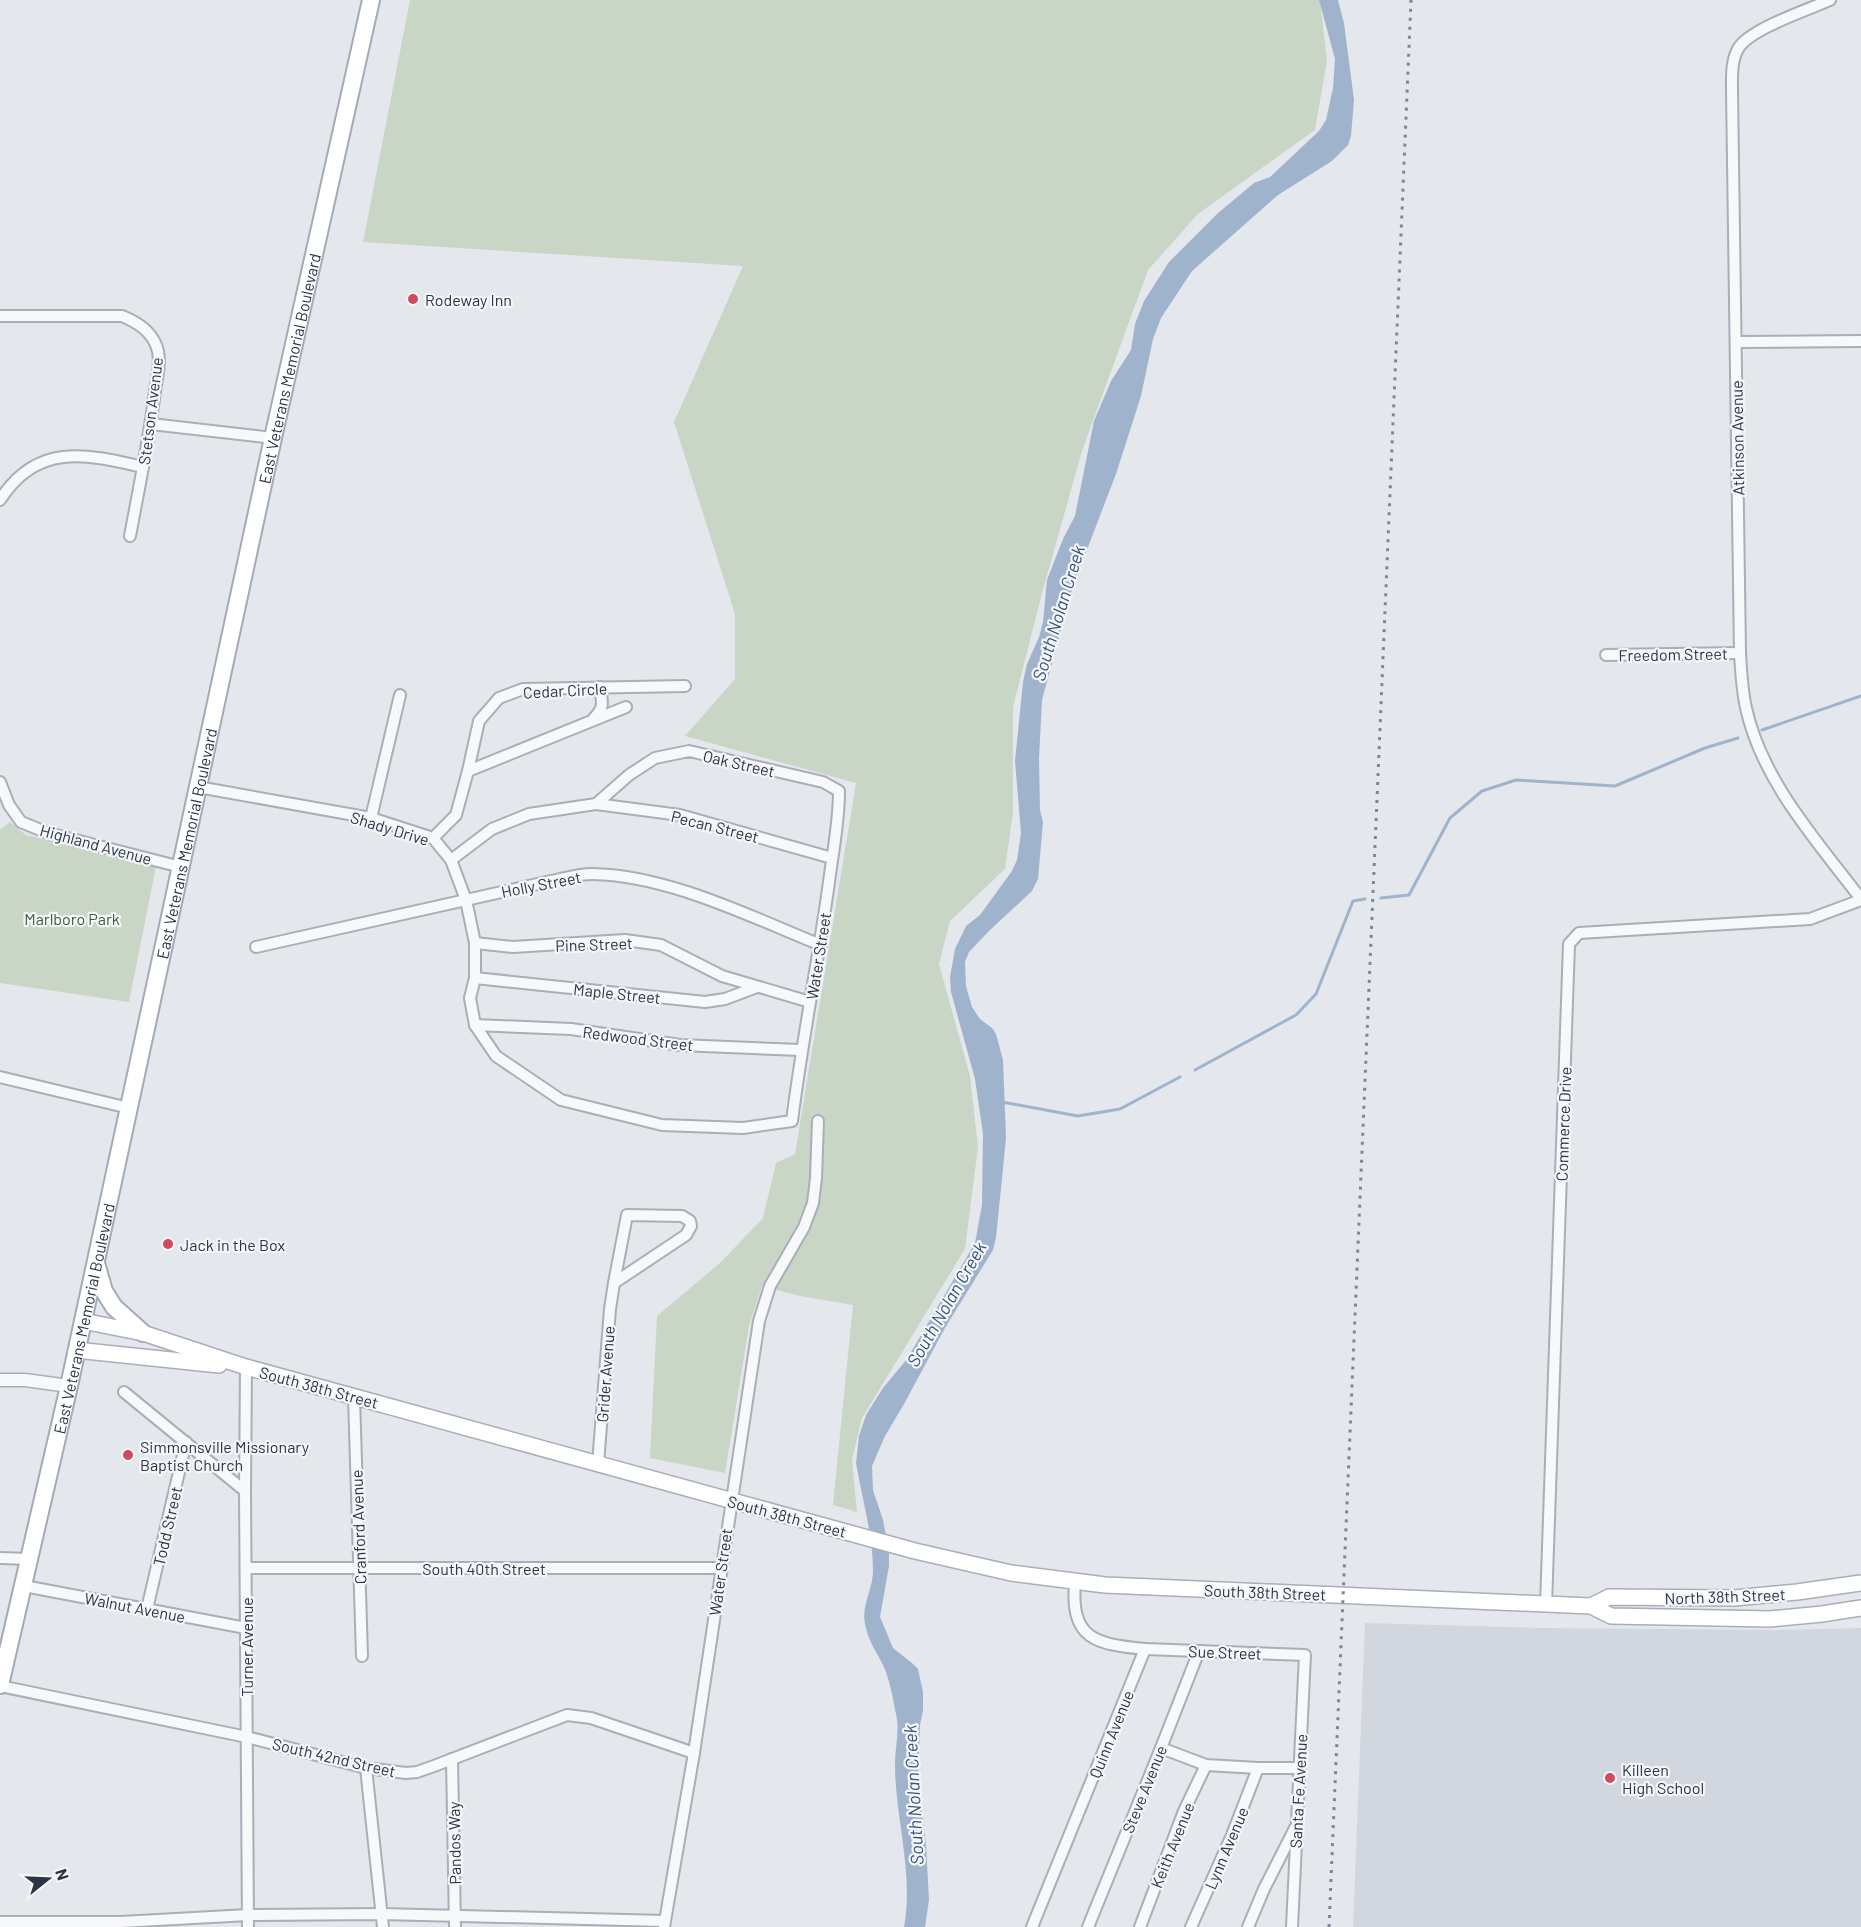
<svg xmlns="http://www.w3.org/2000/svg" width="1861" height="1927" font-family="Barlow,sans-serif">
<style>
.built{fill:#d2d6de}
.green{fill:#c9d6c5}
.water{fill:#9fb4cc}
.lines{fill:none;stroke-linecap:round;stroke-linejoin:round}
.stream{stroke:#9fb4cc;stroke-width:3}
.minor-casing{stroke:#a9aeb7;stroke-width:14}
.tertiary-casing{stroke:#a9aeb7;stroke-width:15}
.secondary-casing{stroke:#a9aeb7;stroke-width:18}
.primary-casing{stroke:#a3abb8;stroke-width:20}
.minor{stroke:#f7f8fa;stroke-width:10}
.tertiary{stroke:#f7f8fa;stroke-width:12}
.secondary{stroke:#fff;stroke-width:15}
.primary{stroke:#fff;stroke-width:16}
.rail{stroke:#7d8696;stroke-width:3;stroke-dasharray:3 6;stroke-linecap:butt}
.poi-dot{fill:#d1495b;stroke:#f4f6f9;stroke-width:2}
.labels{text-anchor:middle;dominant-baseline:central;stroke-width:4.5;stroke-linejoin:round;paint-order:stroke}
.poi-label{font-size:16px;fill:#2b3445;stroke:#f4f6f9;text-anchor:start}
.street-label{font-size:16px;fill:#2b3445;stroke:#f4f6f9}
.park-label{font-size:16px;fill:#3f6138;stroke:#f4f6f9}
.water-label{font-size:18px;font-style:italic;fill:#34527a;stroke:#f4f6f9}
</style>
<rect width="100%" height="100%" fill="#e4e7ec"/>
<path class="built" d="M1365,1623L1541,1628L1777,1630L1861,1628V1927H1353Z"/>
<g class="green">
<path d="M410,0H1320L1327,60L1315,130L1198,214L1148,270L1082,451L1042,593L1013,707V812L1005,869L950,921L939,964L970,1076L978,1147L965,1249L862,1418L852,1460L857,1512L833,1505L853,1305L800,1296L762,1286L749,1326L725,1473L650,1458L657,1316L721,1262L763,1218L776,1163L795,1154L856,783L685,736L735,679V614L674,422L743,266L363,242Z"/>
<path d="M10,822L26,835L157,861L129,1002L0,983V830Z"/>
</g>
<path class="water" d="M1319,0H1338L1344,23L1354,100L1351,136L1348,145L1332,161L1278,195L1192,271L1161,318L1153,339L1141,396L1116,474L1073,586L1042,700L1039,759L1040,810L1043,822L1038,879L1032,891L989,931L969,952L965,962L966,986L972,1007L980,1019L992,1028L996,1034L1003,1060L1006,1138L996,1238L993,1250L945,1328L904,1404L885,1436L872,1466L873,1490L883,1520L889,1551V1566L880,1617L893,1648L912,1663L918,1669L923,1692V1710L920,1725L918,1780L926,1845L929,1900L925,1927H904C914,1873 895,1818 895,1764C895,1747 900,1731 896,1714C893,1699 890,1680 883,1665C875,1649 869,1643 865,1624C861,1606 873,1589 873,1571C873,1535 862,1498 856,1463L859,1436L866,1415L883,1388L907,1359L975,1243L982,1205L983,1134L975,1079L951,992L950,977L955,949L966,926L980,915L1012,871L1017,860L1021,833L1015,761L1023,682L1027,664L1039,637L1043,622L1047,580L1063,539L1075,516L1094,421L1111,381L1131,350L1135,324L1144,301L1169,262L1217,214L1254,183L1270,177L1319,131L1326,120L1333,88L1335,59Z"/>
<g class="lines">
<g class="stream">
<path d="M1762,730L1861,696"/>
<path d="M1381,898L1409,895L1450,818L1482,791L1516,780L1615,786L1705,748L1738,738"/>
<path d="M1195,1070L1296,1015L1316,994L1353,901L1365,899"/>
<path d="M1002,1102L1078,1116L1120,1109L1180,1077"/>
</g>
<defs>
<g id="minor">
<path d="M1830,0C1808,10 1749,29 1738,49C1731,61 1732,78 1732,91L1740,653C1741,671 1742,690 1746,708C1762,781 1817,841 1861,899"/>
<path d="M0,316H122C137,322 150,330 156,345C162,359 157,377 155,391C149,440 139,488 130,536"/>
<path d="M1737,342L1861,341"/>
<path d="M151,424L273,438"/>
<path d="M0,500C37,442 86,454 143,467"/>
<path d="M1606,655L1740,653"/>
<path d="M594,718C605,707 602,702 600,687"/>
<path d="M468,771L626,707"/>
<path d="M0,782L9,805L21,822L48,833L181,867"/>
<path d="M198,787L371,818L433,838L451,860L466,900L475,943V978L470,998L475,1025L496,1056L561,1100L662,1125L743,1128L792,1121C802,1041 818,962 829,882C833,850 839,823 839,791L823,782L689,751L655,758L629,775L596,804L529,814L492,829L451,860"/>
<path d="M596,804L680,815L832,858"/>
<path d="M371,818L400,695"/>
<path d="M433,838L456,815L468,771L479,721L499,698L523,689L685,686"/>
<path d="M475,943L513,947L625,940L661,945L722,976L810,1002"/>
<path d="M256,947L551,881C565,878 579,874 592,874C668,875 751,917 821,945"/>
<path d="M475,978L705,1002L725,999L757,987"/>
<path d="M475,1025L571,1029L680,1045L801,1050"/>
<path d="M0,1077L129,1108"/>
<path d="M627,1215L682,1216L690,1221L691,1226L686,1235L614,1283Z"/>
<path d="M246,1367L245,1491L248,1927"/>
<path d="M124,1392L245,1491"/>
<path d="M354,1397L362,1656"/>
<path d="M598,1464L610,1309L614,1283"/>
<path d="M0,1558L30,1559"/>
<path d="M246,1568H721"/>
<path d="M24,1586L246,1628"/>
<path d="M1546,1605L1569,944L1579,933L1810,919L1861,900"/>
<path d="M147,1609L186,1442"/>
<path d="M1145,1649L1305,1655L1292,1927"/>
<path d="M0,1686L247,1737L366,1768L406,1773L417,1772L434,1766L567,1715L591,1718L694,1753"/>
<path d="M1161,1748L1206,1765L1258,1768H1298"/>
<path d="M452,1759L455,1927"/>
<path d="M366,1768L383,1927"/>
<path d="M0,1922H121L248,1915L382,1914L665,1921"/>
<path d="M664,1927L694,1753L759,1321L770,1286L804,1227L813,1203L816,1178L818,1121"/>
<path d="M1032,1927L1145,1649C1096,1644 1070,1640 1075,1582"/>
<path d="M1088,1927L1161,1748L1199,1651"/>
<path d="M1140,1927L1184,1811L1206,1765"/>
<path d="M1191,1927L1232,1835L1258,1768"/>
<path d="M1248,1927L1264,1889L1295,1828"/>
</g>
<path id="tertiary" d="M0,1380H25L69,1386"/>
<g id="secondary">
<path d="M83,1321L143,1333L246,1367L915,1551L1011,1573L1105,1585L1591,1606L1611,1616L1770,1619L1822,1614L1861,1608"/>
<path d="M76,1350L219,1365"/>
<path d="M1591,1606L1609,1597L1734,1598L1797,1592L1861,1583"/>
</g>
<g id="primary">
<path d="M96,1263L104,1291L114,1307L143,1333"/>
<path id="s1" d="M0,1685L69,1386L273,438L371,0"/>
</g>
</defs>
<use href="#minor" class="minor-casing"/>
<use href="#tertiary" class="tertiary-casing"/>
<use href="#secondary" class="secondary-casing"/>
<use href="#primary" class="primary-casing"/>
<use href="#minor" class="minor"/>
<use href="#tertiary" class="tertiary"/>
<use href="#secondary" class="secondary"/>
<use href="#primary" class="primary"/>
<path class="rail" d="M1329,1927L1411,0"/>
</g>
<g class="poi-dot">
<circle cx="413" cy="299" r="6"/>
<circle cx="168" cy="1244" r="6"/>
<circle cx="128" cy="1455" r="6"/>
<circle cx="1610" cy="1778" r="6"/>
</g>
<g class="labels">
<g class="poi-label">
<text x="425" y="299">Rodeway Inn</text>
<text x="180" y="1244">Jack in the Box</text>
<text x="140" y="1446">Simmonsville Missionary<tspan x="140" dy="18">Baptist Church</tspan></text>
<text x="1622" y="1769">Killeen<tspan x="1622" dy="18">High School</tspan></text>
</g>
<g class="street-label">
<text stroke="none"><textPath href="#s1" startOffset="1348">East Veterans Memorial Boulevard</textPath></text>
<text transform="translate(150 411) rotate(-83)">Stetson Avenue</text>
<text transform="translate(1737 438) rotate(-91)">Atkinson Avenue</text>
<text transform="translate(1673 654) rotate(-1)">Freedom Street</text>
<text transform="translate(565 690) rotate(-3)">Cedar Circle</text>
<text transform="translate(739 763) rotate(13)">Oak Street</text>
<text transform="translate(715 826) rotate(14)">Pecan Street</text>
<text transform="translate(390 828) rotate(17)">Shady Drive</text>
<text stroke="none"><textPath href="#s1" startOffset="862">East Veterans Memorial Boulevard</textPath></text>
<text transform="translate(96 844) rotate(15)">Highland Avenue</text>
<text transform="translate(541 884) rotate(-11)">Holly Street</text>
<text transform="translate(594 944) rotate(-2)">Pine Street</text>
<text transform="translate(818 956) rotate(-81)">Water Street</text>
<text transform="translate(617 993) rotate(6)">Maple Street</text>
<text transform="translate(638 1038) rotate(7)">Redwood Street</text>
<text transform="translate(1563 1124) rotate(-88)">Commerce Drive</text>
<text stroke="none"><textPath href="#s1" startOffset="376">East Veterans Memorial Boulevard</textPath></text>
<text transform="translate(605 1374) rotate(-86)">Grider Avenue</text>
<text transform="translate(319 1387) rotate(15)">South 38th Street</text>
<text transform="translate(787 1516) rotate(15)">South 38th Street</text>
<text transform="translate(167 1526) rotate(-77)">Todd Street</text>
<text transform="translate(358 1527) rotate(-92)">Cranford Avenue</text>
<text x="484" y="1568">South 40th Street</text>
<text transform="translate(720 1572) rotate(-82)">Water Street</text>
<text transform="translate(1265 1592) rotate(2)">South 38th Street</text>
<text transform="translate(1725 1596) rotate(-2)">North 38th Street</text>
<text transform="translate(135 1607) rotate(11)">Walnut Avenue</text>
<text transform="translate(246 1647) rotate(-90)">Turner Avenue</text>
<text transform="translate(1225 1652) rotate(2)">Sue Street</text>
<text transform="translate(1111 1734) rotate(-68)">Quinn Avenue</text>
<text transform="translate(334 1757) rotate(13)">South 42nd Street</text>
<text transform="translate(1144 1789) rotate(-68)">Steve Avenue</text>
<text transform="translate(1298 1791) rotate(-87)">Santa Fe Avenue</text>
<text transform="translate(454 1843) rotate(-91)">Pandos Way</text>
<text transform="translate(1172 1845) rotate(-68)">Keith Avenue</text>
<text transform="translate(1226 1848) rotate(-67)">Lynn Avenue</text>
</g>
<g class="park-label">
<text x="72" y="918">Marlboro Park</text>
</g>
<g class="water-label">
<text transform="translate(1058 613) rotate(-73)">South Nolan Creek</text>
<text transform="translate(946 1304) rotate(-60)">South Nolan Creek</text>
<text transform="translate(913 1795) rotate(-93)">South Nolan Creek</text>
</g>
</g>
<g transform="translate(48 1879) rotate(72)" stroke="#f4f6f9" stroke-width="4.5" paint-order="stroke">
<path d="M0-4.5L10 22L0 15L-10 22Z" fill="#2b3445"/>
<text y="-9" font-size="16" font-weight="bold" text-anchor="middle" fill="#2b3445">N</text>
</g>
</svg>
